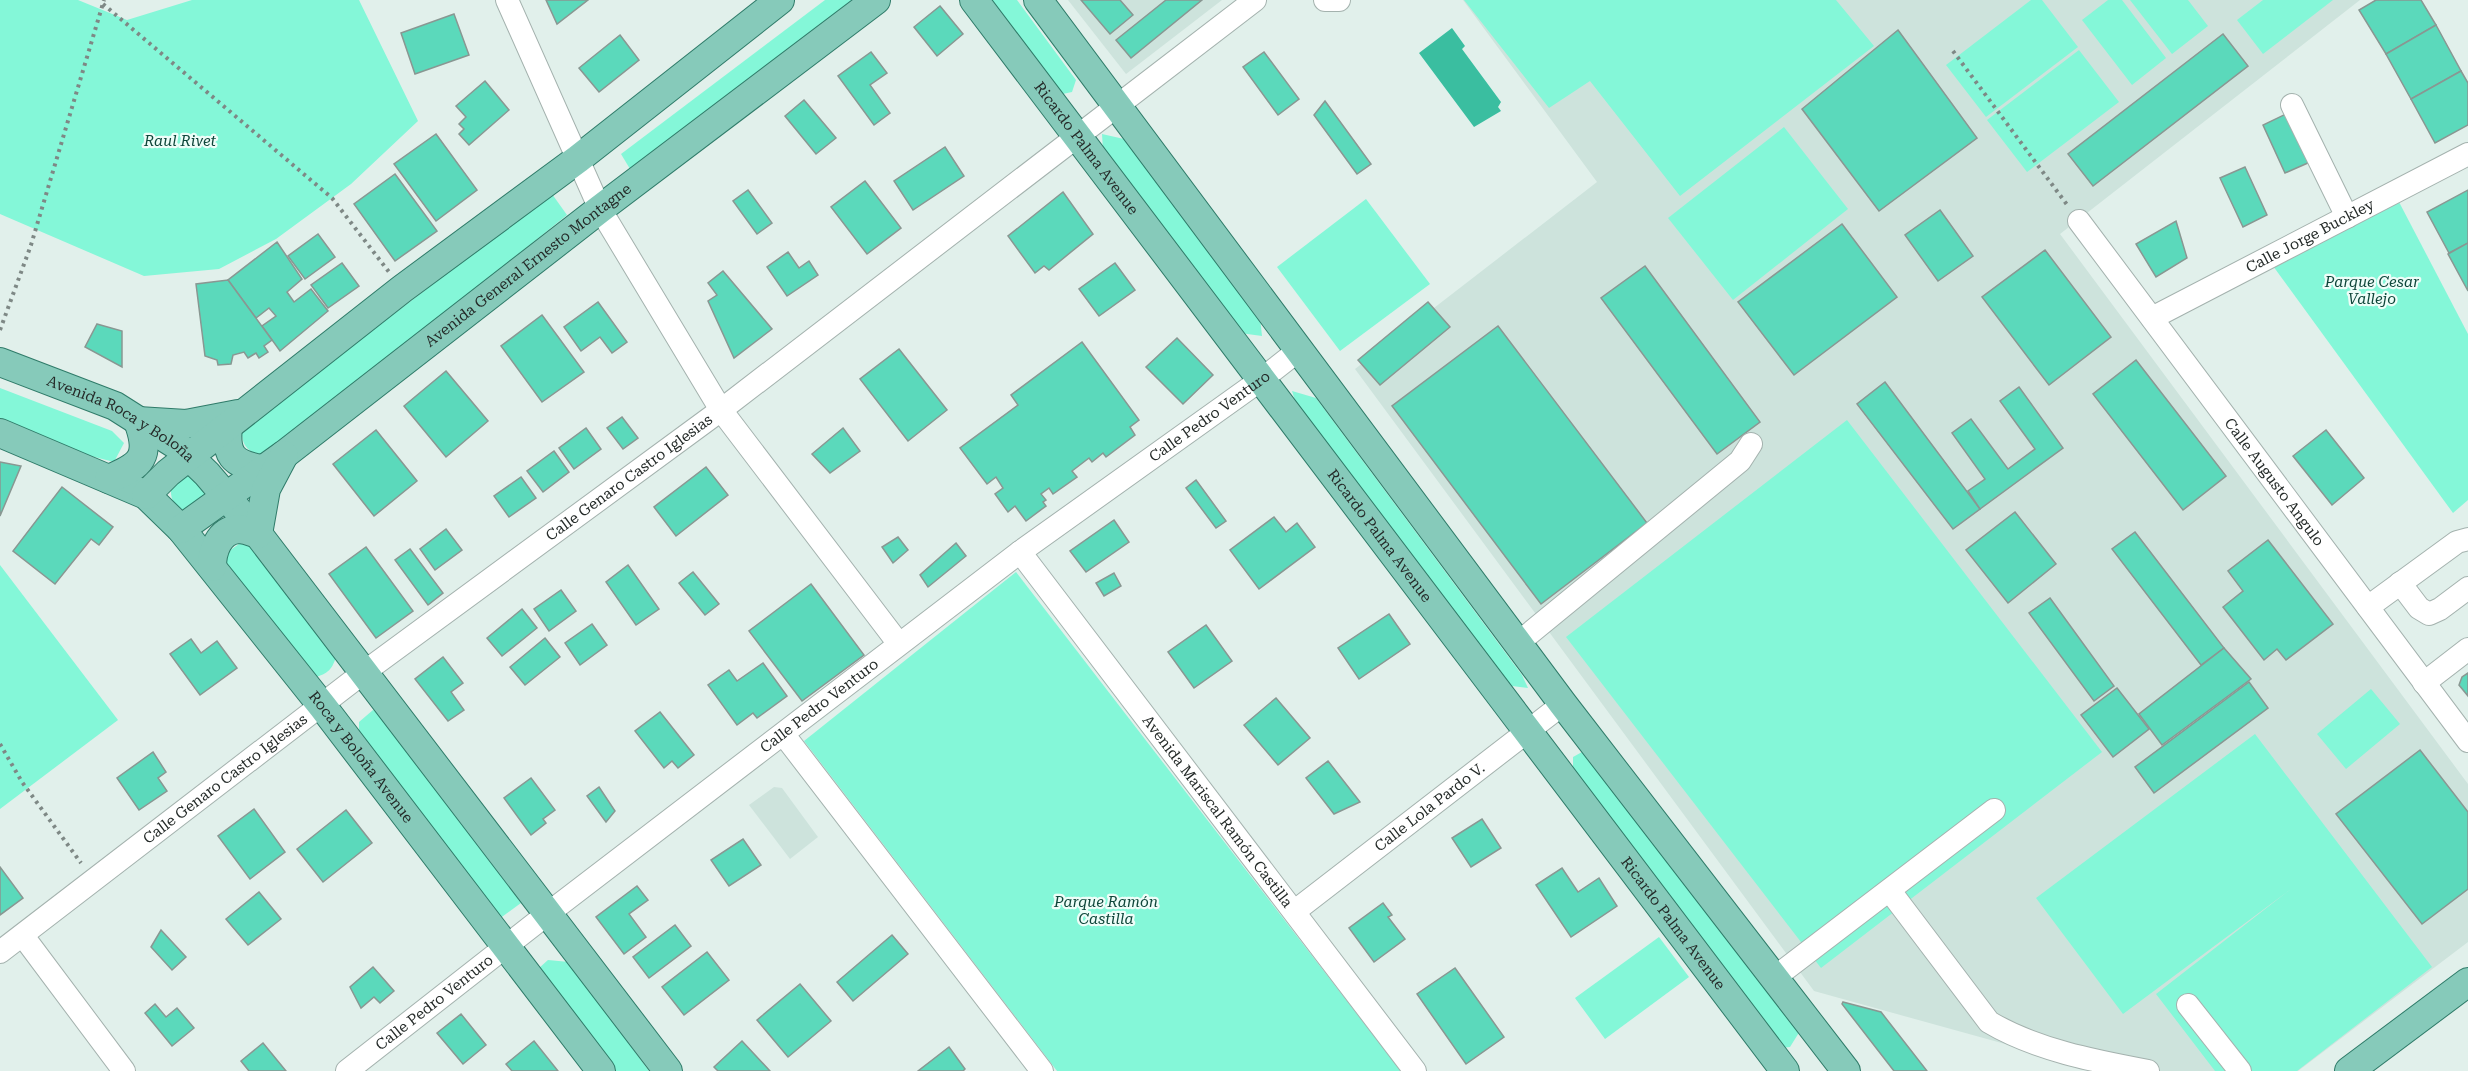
<svg xmlns="http://www.w3.org/2000/svg" width="2468" height="1071" font-family="'Roboto Serif',serif">
<style>
.built{fill:#cde3dc}
.green{fill:#84f7d8}
.water{fill:#3abea0}
.building{fill:#5bd9bb;stroke:#899792;stroke-width:1.5}
.lines{fill:none;stroke-linecap:round;stroke-linejoin:round}
.minor-casing{stroke:#a4b2ae;stroke-width:24}
.major-casing{stroke:#2f7b69;stroke-width:30}
.path{stroke:#7e8885;stroke-width:4;stroke-dasharray:3 4.5;stroke-linecap:butt}
.minor{stroke:#fff;stroke-width:22}
.major{stroke:#86caba;stroke-width:28}
.labels{text-anchor:middle;dominant-baseline:central;stroke-width:4.5;stroke-linejoin:round;paint-order:stroke}
.park-label{font-size:15px;font-style:italic;fill:#0e463a;stroke:#eefdf8}
.street-label{font-size:15px;fill:#252b29;stroke:#eefdf8}
</style>
<rect width="100%" height="100%" fill="#e1f0eb"/>
<g class="built">
<path d="M1068,0H1222L1126,74Z"/>
<path d="M1463,0H2360L2060,234L2468,784V942L2298,1071H2102L1814,991L1355,369L1597,182Z"/>
<path d="M774,787L782,788L818,837L790,859L749,805Z"/>
</g>
<g class="green">
<path d="M0,0H78L127,20L192,0H359L418,121L351,184L276,239L219,269L144,276L0,214Z"/>
<path d="M825,0H860L630,169L621,154Z"/>
<path d="M986,0H1017L1076,80L1072,92L1058,95Z"/>
<path d="M1464,0H1836L1874,46L1680,196L1590,81L1549,108Z"/>
<path d="M2031,0H2042L2078,47L1986,117L1946,65Z"/>
<path d="M2108,0H2122L2166,58L2132,85L2082,20Z"/>
<path d="M2130,0H2188L2208,26L2172,54Z"/>
<path d="M2263,0H2333L2263,54L2237,20Z"/>
<path d="M2079,50L2119,102L2027,172L1987,120Z"/>
<path d="M1784,127L1848,209L1733,300L1668,218Z"/>
<path d="M1102,134L1124,139L1260,317L1262,336L1240,333L1103,151Z"/>
<path d="M552,194L567,215L267,457C250,453 241,448 242,429Z"/>
<path d="M1366,199L1430,284L1340,351L1277,267Z"/>
<path d="M2399,202L2468,334V500L2453,513L2273,266Z"/>
<path d="M0,388L112,431L124,443L114,462L83,454L0,420Z"/>
<path d="M1292,391L1316,398L1522,675L1528,688L1504,685L1299,413Z"/>
<path d="M1847,420L2102,752L1821,968L1566,637Z"/>
<path d="M187,474L207,493L186,511C175,507 170,500 171,488Z"/>
<path d="M246,539L337,654C332,670 329,673 313,678L304,670L222,556Z"/>
<path d="M0,565L118,720L0,809Z"/>
<path d="M1016,572L1401,1071H1057L804,741Z"/>
<path d="M2371,689L2400,724L2346,769L2317,734Z"/>
<path d="M373,710L382,713L521,903L499,919L359,738V722Z"/>
<path d="M2255,734L2432,967L2297,1071H2215L2156,994L2291,889L2123,1014L2036,898Z"/>
<path d="M1582,752L1800,1031L1790,1047L1781,1048L1573,771V757Z"/>
<path d="M1659,937L1689,977L1605,1039L1575,998Z"/>
<path d="M548,960L569,962L649,1071H613L538,969Z"/>
</g>
<path class="water" d="M1452,28L1465,46L1462,49L1501,102L1498,107L1501,111L1474,127L1419,53Z"/>
<g class="building">
<path d="M546,0H588L557,24Z"/>
<path d="M1081,0H1120L1133,15L1110,34Z"/>
<path d="M1166,0H1202L1131,58L1116,40Z"/>
<path d="M2376,0H2421L2436,25L2386,54L2359,10Z"/>
<path d="M940,6L963,34L937,56L914,27Z"/>
<path d="M454,14L469,55L415,74L401,33Z"/>
<path d="M2436,25L2461,71L2411,99L2386,54Z"/>
<path d="M1898,30L1977,138L1879,211L1802,109Z"/>
<path d="M2223,34L2248,66L2093,186L2068,154Z"/>
<path d="M620,35L639,60L599,92L579,68Z"/>
<path d="M871,52L887,73L870,85L890,113L874,125L838,76Z"/>
<path d="M1264,52L1299,99L1278,115L1243,67Z"/>
<path d="M2461,71L2468,83V125L2435,143L2411,99Z"/>
<path d="M485,81L509,110L469,145L459,134L464,129L459,124L466,117L456,106Z"/>
<path d="M804,100L836,138L816,154L785,116Z"/>
<path d="M1325,101L1371,164L1357,174L1314,115Z"/>
<path d="M2288,113L2310,162L2285,173L2263,125Z"/>
<path d="M436,134L477,190L436,221L394,164Z"/>
<path d="M945,147L964,176L913,210L894,181Z"/>
<path d="M2245,167L2267,215L2243,227L2220,178Z"/>
<path d="M395,174L437,231L395,261L354,204Z"/>
<path d="M865,181L901,228L867,254L831,207Z"/>
<path d="M748,190L772,223L757,234L733,201Z"/>
<path d="M2468,190V243L2449,253L2427,212Z"/>
<path d="M1063,192L1093,234L1049,270L1044,266L1035,273L1008,236Z"/>
<path d="M1940,210L1973,256L1938,281L1905,235Z"/>
<path d="M2176,221L2187,258L2156,277L2136,244Z"/>
<path d="M1842,224L1897,297L1794,375L1738,302Z"/>
<path d="M318,234L335,257L305,279L288,256Z"/>
<path d="M277,242L302,279L287,292L294,302L311,289L328,311L280,351L262,326L276,316L269,308L256,318L228,280Z"/>
<path d="M2468,243V291L2448,254Z"/>
<path d="M2045,250L2111,337L2049,385L1982,297Z"/>
<path d="M788,252L799,268L809,261L818,275L787,296L767,267Z"/>
<path d="M342,263L359,286L328,308L311,285Z"/>
<path d="M1115,263L1135,290L1099,316L1079,289Z"/>
<path d="M1645,266L1760,422L1717,454L1601,298Z"/>
<path d="M723,271L772,329L734,358L708,301L717,295L708,283Z"/>
<path d="M228,280L272,340L264,346L268,352L259,358L256,353L248,358L244,352L233,355L231,364L218,365L217,360L205,356L196,284Z"/>
<path d="M598,302L627,342L612,353L600,337L581,351L564,327Z"/>
<path d="M1428,302L1450,327L1380,385L1358,360Z"/>
<path d="M542,315L584,372L542,402L501,346Z"/>
<path d="M97,324L122,331V367L85,347Z"/>
<path d="M1498,326L1647,523L1541,604L1392,406Z"/>
<path d="M1177,338L1213,375L1183,404L1146,367Z"/>
<path d="M1082,342L1139,420L1130,427L1135,435L1106,457L1103,453L1092,462L1089,458L1072,471L1077,477L1053,494L1049,488L1041,494L1046,500L1043,502L1046,506L1026,521L1015,506L1008,512L995,494L1003,488L996,477L987,484L960,448L1018,405L1011,395Z"/>
<path d="M899,349L947,410L908,441L860,379Z"/>
<path d="M2136,360L2226,476L2183,510L2093,394Z"/>
<path d="M446,371L488,421L446,457L404,406Z"/>
<path d="M1885,382L1980,509L1953,529L1857,404Z"/>
<path d="M2019,387L2063,448L1980,509L1968,491L1985,479L1952,433L1971,419L2008,469L2035,449L2000,401Z"/>
<path d="M622,417L638,438L623,449L607,428Z"/>
<path d="M586,428L601,449L574,469L559,448Z"/>
<path d="M843,428L860,451L830,473L812,454Z"/>
<path d="M376,430L417,481L374,516L333,464Z"/>
<path d="M2326,430L2364,478L2332,505L2293,456Z"/>
<path d="M554,451L569,472L543,492L527,471Z"/>
<path d="M0,462L21,466L0,516Z"/>
<path d="M706,467L728,495L676,536L654,507Z"/>
<path d="M521,477L536,498L509,517L494,496Z"/>
<path d="M1196,480L1226,521L1216,528L1186,488Z"/>
<path d="M62,487L113,527L99,545L91,539L55,584L13,551Z"/>
<path d="M2015,512L2056,564L2008,603L1966,550Z"/>
<path d="M1274,517L1286,532L1297,523L1315,547L1259,589L1230,550Z"/>
<path d="M1114,520L1129,542L1086,572L1070,551Z"/>
<path d="M446,529L462,550L435,570L420,549Z"/>
<path d="M2135,532L2224,648L2201,665L2112,549Z"/>
<path d="M898,537L908,550L893,563L882,547Z"/>
<path d="M2268,540L2333,624L2286,660L2277,649L2264,660L2223,607L2243,591L2228,571Z"/>
<path d="M956,543L966,556L928,587L920,575Z"/>
<path d="M366,547L413,611L376,638L329,574Z"/>
<path d="M410,549L443,593L428,605L395,560Z"/>
<path d="M628,565L659,609L636,625L606,582Z"/>
<path d="M693,572L719,604L705,615L679,583Z"/>
<path d="M1114,573L1121,586L1104,596L1096,583Z"/>
<path d="M811,584L864,655L802,701L749,631Z"/>
<path d="M561,590L576,611L549,631L534,609Z"/>
<path d="M2050,598L2114,686L2094,701L2029,613Z"/>
<path d="M522,609L537,628L502,656L487,638Z"/>
<path d="M1389,614L1410,644L1359,679L1338,648Z"/>
<path d="M592,624L607,645L580,665L565,643Z"/>
<path d="M1206,625L1232,661L1194,688L1168,652Z"/>
<path d="M545,638L560,657L525,685L510,667Z"/>
<path d="M191,639L201,653L217,641L237,668L200,695L170,654Z"/>
<path d="M2224,648L2251,679L2162,745L2139,714Z"/>
<path d="M443,657L463,683L451,692L464,710L448,721L415,679Z"/>
<path d="M763,663L787,696L757,718L753,713L737,725L708,685L729,670L737,681Z"/>
<path d="M2468,673V696L2459,685L2462,677Z"/>
<path d="M2249,682L2268,708L2154,793L2135,767Z"/>
<path d="M2117,688L2149,729L2113,757L2081,715Z"/>
<path d="M1276,698L1310,738L1278,765L1244,725Z"/>
<path d="M660,712L694,755L678,768L672,761L664,768L635,731Z"/>
<path d="M2420,750L2468,812V889L2422,924L2336,814Z"/>
<path d="M153,752L166,772L158,778L167,791L139,810L117,778Z"/>
<path d="M1328,761L1360,802L1334,814L1306,778Z"/>
<path d="M531,778L555,810L543,819L546,823L531,835L504,798Z"/>
<path d="M599,787L615,811L606,822L587,796Z"/>
<path d="M254,809L285,852L250,879L218,836Z"/>
<path d="M346,810L372,843L323,882L297,849Z"/>
<path d="M1482,819L1501,848L1471,867L1452,838Z"/>
<path d="M743,839L761,865L729,886L711,860Z"/>
<path d="M0,867L23,898L0,915Z"/>
<path d="M1562,868L1578,892L1599,878L1617,906L1571,937L1536,885Z"/>
<path d="M637,886L648,900L629,914L646,937L624,954L596,917Z"/>
<path d="M259,892L281,919L248,945L226,919Z"/>
<path d="M1383,903L1392,915L1388,917L1405,939L1374,962L1349,928Z"/>
<path d="M675,925L691,946L649,978L633,957Z"/>
<path d="M161,930L186,957L172,970L151,947Z"/>
<path d="M892,935L908,954L853,1001L837,982Z"/>
<path d="M707,952L729,980L684,1015L662,987Z"/>
<path d="M373,967L394,991L380,1003L374,997L361,1008L350,987Z"/>
<path d="M1455,968L1504,1037L1466,1064L1417,994Z"/>
<path d="M800,984L831,1021L788,1057L757,1020Z"/>
<path d="M1843,1002L1881,1012L1927,1071H1894L1842,1004Z"/>
<path d="M155,1004L166,1017L177,1008L194,1028L172,1046L145,1013Z"/>
<path d="M461,1014L486,1045L463,1064L437,1033Z"/>
<path d="M534,1041L558,1071H512L506,1064Z"/>
<path d="M742,1041L770,1071H718L714,1067Z"/>
<path d="M263,1043L286,1071H249L241,1061Z"/>
<path d="M949,1047L965,1069L963,1071H918Z"/>
</g>
<g class="lines">
<defs>
<g id="minor">
<path d="M507,0L600,209L721,410L899,644"/>
<path d="M1325,0H1339"/>
<path d="M2292,105L2347,217"/>
<path id="s1" d="M2079,221L2468,741"/>
<path id="s2" d="M2152,318L2468,154"/>
<path id="s3" d="M1020,552L1415,1071"/>
<path d="M2400,583L2419,608L2429,614L2440,609L2468,588"/>
<path d="M2368,607L2457,542L2468,539"/>
<path d="M1518,643L1740,461L1751,444"/>
<path d="M2424,683L2468,649"/>
<path d="M784,735L1042,1071"/>
<path d="M1890,891L1989,1022C2036,1050 2095,1061 2148,1071"/>
<path id="s4" d="M1295,911L1563,704"/>
<path d="M23,936L124,1071"/>
<path id="s5" d="M0,952L363,673L721,410L1255,0"/>
<path d="M1774,978L1994,810"/>
<path d="M2188,1005L2240,1071"/>
<path id="s6" d="M347,1071L546,915L1020,552L1262,379L1299,350"/>
</g>
<g id="major">
<path id="s7" d="M974,0L1785,1071"/>
<path d="M1038,0L1563,704L1846,1071"/>
<path id="s8" d="M0,362L115,406L178,446L207,474L258,534L668,1071"/>
<path d="M228,425C225,455 232,464 262,469"/>
<path id="s9" d="M0,433L146,495L181,529L323,707L601,1071"/>
<path d="M109,479C142,465 151,457 138,421L186,424L238,414"/>
<path d="M146,495L168,473L402,289L578,159L780,0"/>
<path id="s10" d="M181,529L285,454L600,209L876,0"/>
<path d="M212,567C212,552 218,531 238,529C244,529 252,532 258,534L266,489L284,455"/>
<path d="M2349,1071L2468,982"/>
</g>
</defs>
<use href="#minor" class="minor-casing"/>
<use href="#major" class="major-casing"/>
<g class="path">
<path d="M103,4L332,198L389,272"/>
<path d="M1953,51L2068,206"/>
<path d="M0,330L31,245L104,0"/>
<path d="M0,744L22,782L81,863"/>
</g>
<use href="#minor" class="minor"/>
<use href="#major" class="major"/>
</g>
<g class="labels">
<g class="park-label">
<text x="180" y="141">Raul Rivet</text>
<text x="2372" y="282">Parque Cesar<tspan x="2372" dy="17">Vallejo</tspan></text>
<text x="1106" y="902">Parque Ramón<tspan x="1106" dy="17">Castilla</tspan></text>
</g>
<g class="street-label">
<text stroke="none"><textPath href="#s7" startOffset="186">Ricardo Palma Avenue</textPath></text>
<text stroke="none"><textPath href="#s2" startOffset="178">Calle Jorge Buckley</textPath></text>
<text stroke="none"><textPath href="#s10" startOffset="436">Avenida General Ernesto Montagne</textPath></text>
<text stroke="none"><textPath href="#s6" startOffset="1083">Calle Pedro Venturo</textPath></text>
<text stroke="none"><textPath href="#s8" startOffset="134">Avenida Roca y Boloña</textPath></text>
<text stroke="none"><textPath href="#s5" startOffset="788">Calle Genaro Castro Iglesias</textPath></text>
<text stroke="none"><textPath href="#s1" startOffset="326">Calle Augusto Angulo</textPath></text>
<text stroke="none"><textPath href="#s7" startOffset="672">Ricardo Palma Avenue</textPath></text>
<text stroke="none"><textPath href="#s6" startOffset="597">Calle Pedro Venturo</textPath></text>
<text stroke="none"><textPath href="#s9" startOffset="498">Roca y Boloña Avenue</textPath></text>
<text stroke="none"><textPath href="#s5" startOffset="284">Calle Genaro Castro Iglesias</textPath></text>
<text stroke="none"><textPath href="#s4" startOffset="170">Calle Lola Pardo V.</textPath></text>
<text stroke="none"><textPath href="#s3" startOffset="326">Avenida Mariscal Ramón Castilla</textPath></text>
<text stroke="none"><textPath href="#s7" startOffset="1158">Ricardo Palma Avenue</textPath></text>
<text stroke="none"><textPath href="#s6" startOffset="111">Calle Pedro Venturo</textPath></text>
</g>
</g>
</svg>
